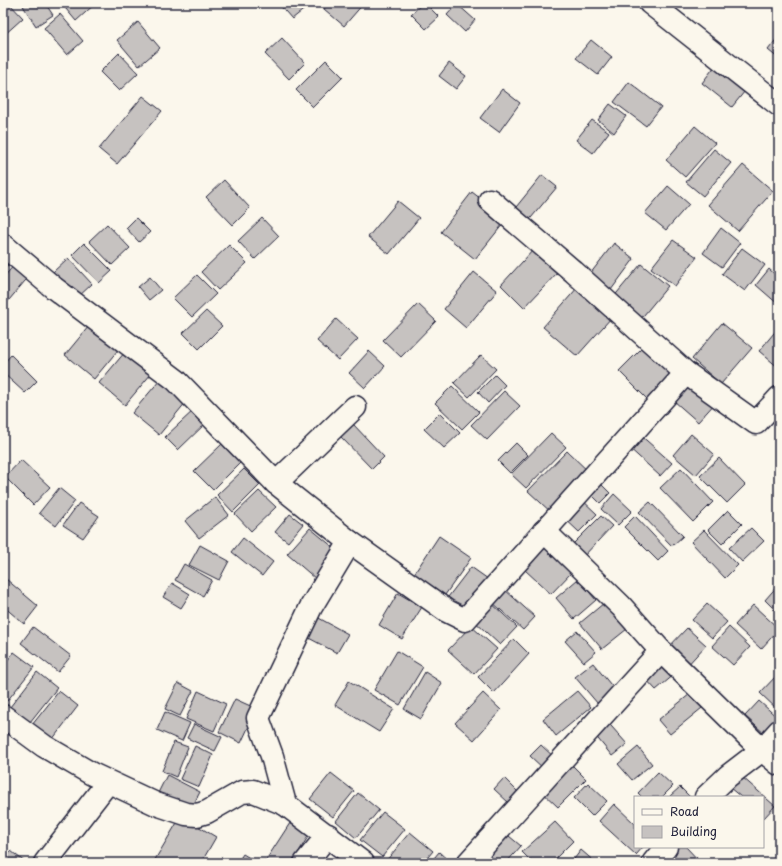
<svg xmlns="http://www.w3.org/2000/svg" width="782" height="866" font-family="'Playpen Sans',sans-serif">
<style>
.building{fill:#c6c2c0;stroke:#22223b}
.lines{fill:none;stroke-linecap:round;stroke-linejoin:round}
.street-casing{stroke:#22223b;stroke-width:25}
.street{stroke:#fbf7ec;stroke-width:22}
</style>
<rect width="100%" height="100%" fill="#fbf7ec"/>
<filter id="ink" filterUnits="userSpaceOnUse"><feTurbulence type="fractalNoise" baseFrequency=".025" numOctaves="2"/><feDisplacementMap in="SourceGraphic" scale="8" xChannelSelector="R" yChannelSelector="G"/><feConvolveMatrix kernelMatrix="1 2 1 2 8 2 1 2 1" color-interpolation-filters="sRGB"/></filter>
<g filter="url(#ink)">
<g class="building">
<path d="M3,3H9L23,18L3,36Z"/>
<path d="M27,3H45L53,15L36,26L23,6Z"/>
<path d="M61,3H96L76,21Z"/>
<path d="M278,3H312L292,19Z"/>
<path d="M329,3H364L344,26L324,9Z"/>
<path d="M423,3H425L439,17L426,29L411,14Z"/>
<path d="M457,4L475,20L465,32L447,15Z"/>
<path d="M60,14L83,41L67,55L44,28Z"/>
<path d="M138,22L160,48L139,66L117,40Z"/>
<path d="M779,36V59L768,50Z"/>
<path d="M282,38L305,63L289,79L265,54Z"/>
<path d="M591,40L612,57L598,75L576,58Z"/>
<path d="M119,53L138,73L119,91L100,72Z"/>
<path d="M326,60L343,77L313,107L296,90Z"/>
<path d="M718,62L749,86L732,107L702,83Z"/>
<path d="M449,63L466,76L456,89L439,76Z"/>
<path d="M629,82L661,107L646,126L614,102Z"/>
<path d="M502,89L520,103L499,132L480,118Z"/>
<path d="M143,96L162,111L117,164L99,149Z"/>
<path d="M610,104L626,116L614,133L598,120Z"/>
<path d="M592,120L609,132L593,153L576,140Z"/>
<path d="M695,126L715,143L685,177L666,160Z"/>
<path d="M714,149L731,163L703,196L686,182Z"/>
<path d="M743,165L773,191L738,231L708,205Z"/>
<path d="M542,175L557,187L526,224L512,212Z"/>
<path d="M224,180L250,208L233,225L206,197Z"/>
<path d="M668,186L689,204L666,230L645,213Z"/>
<path d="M472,192L507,219L475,259L441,232Z"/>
<path d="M398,201L419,218L389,254L368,237Z"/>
<path d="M136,218L150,232L139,242L126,228Z"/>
<path d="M262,218L279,236L255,259L238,241Z"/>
<path d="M107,224L130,248L112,265L89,241Z"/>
<path d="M721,228L740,243L722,267L703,253Z"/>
<path d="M673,240L697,257L675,286L651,268Z"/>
<path d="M84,243L112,271L99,283L72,255Z"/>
<path d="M614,243L634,259L611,290L590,274Z"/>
<path d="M229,245L247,263L218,290L201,272Z"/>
<path d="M742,248L765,265L745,291L722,274Z"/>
<path d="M534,249L558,272L524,308L501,285Z"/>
<path d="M3,256L10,262L3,271Z"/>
<path d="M68,258L92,284L77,298L53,272Z"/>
<path d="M15,264L30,275L4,306L3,305V278Z"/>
<path d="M641,264L668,286L639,321L612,299Z"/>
<path d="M769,269L779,278V305L756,285Z"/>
<path d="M474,272L497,291L466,328L444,309Z"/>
<path d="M197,275L216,294L192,317L173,298Z"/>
<path d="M150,277L161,290L149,300L138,287Z"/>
<path d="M578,287L612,317L577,356L543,327Z"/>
<path d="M418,304L436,321L401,357L383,340Z"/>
<path d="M206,311L222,326L199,349L183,333Z"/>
<path d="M336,319L358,339L338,360L317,341Z"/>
<path d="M722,323L752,348L721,384L692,359Z"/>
<path d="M89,326L118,350L94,379L65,355Z"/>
<path d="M779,327V368L759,351Z"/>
<path d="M645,345L676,375L650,402L619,371Z"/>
<path d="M369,351L385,366L365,388L349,373Z"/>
<path d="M125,352L151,374L125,405L99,383Z"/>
<path d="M11,355L37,381L25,393L3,373V364Z"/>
<path d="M481,355L496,369L469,397L454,383Z"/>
<path d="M495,375L505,385L488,403L478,392Z"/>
<path d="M693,379L717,401L698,422L674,401Z"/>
<path d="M160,380L186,402L159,435L132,413Z"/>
<path d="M452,386L479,412L462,429L435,403Z"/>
<path d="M504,391L520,406L487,440L471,425Z"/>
<path d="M195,409L207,422L178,450L165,437Z"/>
<path d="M440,413L460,433L444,448L424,429Z"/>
<path d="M353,424L384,457L372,469L340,436Z"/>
<path d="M551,433L566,447L526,488L511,474Z"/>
<path d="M638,433L672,463L660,476L627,446Z"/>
<path d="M691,434L714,454L696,475L673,455Z"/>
<path d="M516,443L528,455L510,473L498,461Z"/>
<path d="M222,444L240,463L213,490L194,471Z"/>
<path d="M567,451L592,475L553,514L528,491Z"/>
<path d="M719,458L745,485L727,503L700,476Z"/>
<path d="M21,460L50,487L33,505L5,477Z"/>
<path d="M681,468L713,502L693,522L660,488Z"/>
<path d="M244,469L260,485L233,512L217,495Z"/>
<path d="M596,479L610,493L600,503L586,489Z"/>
<path d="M59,488L75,501L56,526L39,513Z"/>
<path d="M259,491L276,507L251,531L235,514Z"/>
<path d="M614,494L632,511L618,525L601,509Z"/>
<path d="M215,497L229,515L199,538L185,521Z"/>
<path d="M579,497L597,514L579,532L561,515Z"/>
<path d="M650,502L683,536L672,546L639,512Z"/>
<path d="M79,503L99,516L83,538L63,525Z"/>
<path d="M728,510L742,524L722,544L708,530Z"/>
<path d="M290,514L303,524L288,542L275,532Z"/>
<path d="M601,516L612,526L583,557L571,546Z"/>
<path d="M635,516L668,551L658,561L624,527Z"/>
<path d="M310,528L339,552L316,579L287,554Z"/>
<path d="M751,528L764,541L742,562L729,548Z"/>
<path d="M704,530L738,565L725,578L691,542Z"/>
<path d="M439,536L471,558L445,595L414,574Z"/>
<path d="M243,538L273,562L262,576L232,552Z"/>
<path d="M200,545L229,561L219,580L189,565Z"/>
<path d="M545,548L571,573L551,594L525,570Z"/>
<path d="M184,564L212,580L203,596L175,580Z"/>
<path d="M471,567L488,579L462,614L445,601Z"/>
<path d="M6,579L38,606L24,624L3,606V583Z"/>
<path d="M578,579L596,600L574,619L556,598Z"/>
<path d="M172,583L190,594L181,608L163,597Z"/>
<path d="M779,584V614L765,600Z"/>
<path d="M503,588L535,617L523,630L491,601Z"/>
<path d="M398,593L422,607L402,639L379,625Z"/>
<path d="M488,600L517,627L500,645L471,618Z"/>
<path d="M604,603L627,629L602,649L580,623Z"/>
<path d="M707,604L727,622L712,638L692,620Z"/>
<path d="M753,605L779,629L761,649L735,625Z"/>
<path d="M315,616L348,634L337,653L305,636Z"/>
<path d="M471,626L497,649L474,674L448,650Z"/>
<path d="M33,627L71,656L58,672L21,643Z"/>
<path d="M729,627L750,647L733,665L712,646Z"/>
<path d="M687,628L706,645L685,668L666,650Z"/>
<path d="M577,631L596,652L584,662L565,641Z"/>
<path d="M514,639L529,654L494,693L478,677Z"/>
<path d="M397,651L423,667L400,705L374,690Z"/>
<path d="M14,652L34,667L7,701L3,698V666Z"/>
<path d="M663,660L675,674L656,690L644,677Z"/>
<path d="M593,663L615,690L598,704L575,677Z"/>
<path d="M37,672L57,688L30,722L10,707Z"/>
<path d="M425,672L442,683L421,719L404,709Z"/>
<path d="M777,675L779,676V711L760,693Z"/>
<path d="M349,681L394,709L379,732L335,705Z"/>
<path d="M178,683L193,691L180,716L165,709Z"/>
<path d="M59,691L78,706L52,740L32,725Z"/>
<path d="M198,691L226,704L214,731L186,719Z"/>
<path d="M577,691L591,707L556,736L543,719Z"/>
<path d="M483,693L501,710L474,740L455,723Z"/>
<path d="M690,694L702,708L670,734L658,720Z"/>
<path d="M235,699L257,709L241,743L219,732Z"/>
<path d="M759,701L779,719V722L767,736L745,716Z"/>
<path d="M165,712L190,723L182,741L157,730Z"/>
<path d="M604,718L627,744L612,756L590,729Z"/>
<path d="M194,724L222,737L215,751L187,738Z"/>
<path d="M174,742L188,747L176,777L162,771Z"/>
<path d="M541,745L556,759L545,770L530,756Z"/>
<path d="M195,746L213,755L199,787L180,779Z"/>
<path d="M638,747L652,764L632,780L618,764Z"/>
<path d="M569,762L586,779L558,807L540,790Z"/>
<path d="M658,772L673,786L662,797H642L638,793Z"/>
<path d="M331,773L354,791L333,817L310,799Z"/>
<path d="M167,775L200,792L190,811L157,795Z"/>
<path d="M741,776L775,806L764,818L763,817V797H741L730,788Z"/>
<path d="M504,778L519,793L509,803L494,789Z"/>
<path d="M588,783L607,801L592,816L574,798Z"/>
<path d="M680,787L690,797H671L670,796Z"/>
<path d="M358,793L379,810L356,838L336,821Z"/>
<path d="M614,804L635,824V847H643L636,855L599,821Z"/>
<path d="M383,812L405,829L382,857L360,840Z"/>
<path d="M181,816L216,837L201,863H153Z"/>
<path d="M555,822L573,841L551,863H533L522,852Z"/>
<path d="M290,823L309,835L292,863H270L266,860Z"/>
<path d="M503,831L521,846L506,863H476Z"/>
<path d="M410,832L433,851L423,863H388L386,861Z"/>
<path d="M671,847H686L701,863H677L666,852Z"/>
<path d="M581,850L596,863H571Z"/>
<path d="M11,851L26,863H3V861Z"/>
<path d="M439,852L451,863H430Z"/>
<path d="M243,854L258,863H237Z"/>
</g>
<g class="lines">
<defs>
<g id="street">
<path d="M650,3L779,105"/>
<path d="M490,200L574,272L686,373L756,423L779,398"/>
<path d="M3,245L54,288L176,380L276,483L350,542L311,607L258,718L272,756L285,804L363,863"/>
<path d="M276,483L355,407"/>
<path d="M544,531L621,606L661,651L762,750L779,764"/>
<path d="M350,542L447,611L465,620L686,373"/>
<path d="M3,716L44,746L92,774L156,804L186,814L197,815L207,812L242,792L253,791L285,804"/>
<path d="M706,797L728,776L762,750L779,731"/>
<path d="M45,863L108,782"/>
<path d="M305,863L328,835"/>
<path d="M468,863L661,651"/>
<path d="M653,863L666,847"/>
</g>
</defs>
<use href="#street" class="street-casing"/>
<use href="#street" class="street"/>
</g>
</g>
<rect width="782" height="866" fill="none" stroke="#fbf7ec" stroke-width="16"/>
<rect x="8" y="8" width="766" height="850" fill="none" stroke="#22223b" stroke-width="1.5" filter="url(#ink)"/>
<rect x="634" y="796" width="130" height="52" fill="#fbf7ec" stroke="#a4a2a5"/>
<rect x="642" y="809" width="20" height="6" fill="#fbf7ec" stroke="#a4a2a5"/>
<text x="670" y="816" font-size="12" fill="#22223b">Road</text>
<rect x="642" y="826" width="20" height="12" fill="#c6c2c0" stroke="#a4a2a5"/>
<text x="670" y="836" font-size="12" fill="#22223b">Building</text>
</svg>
